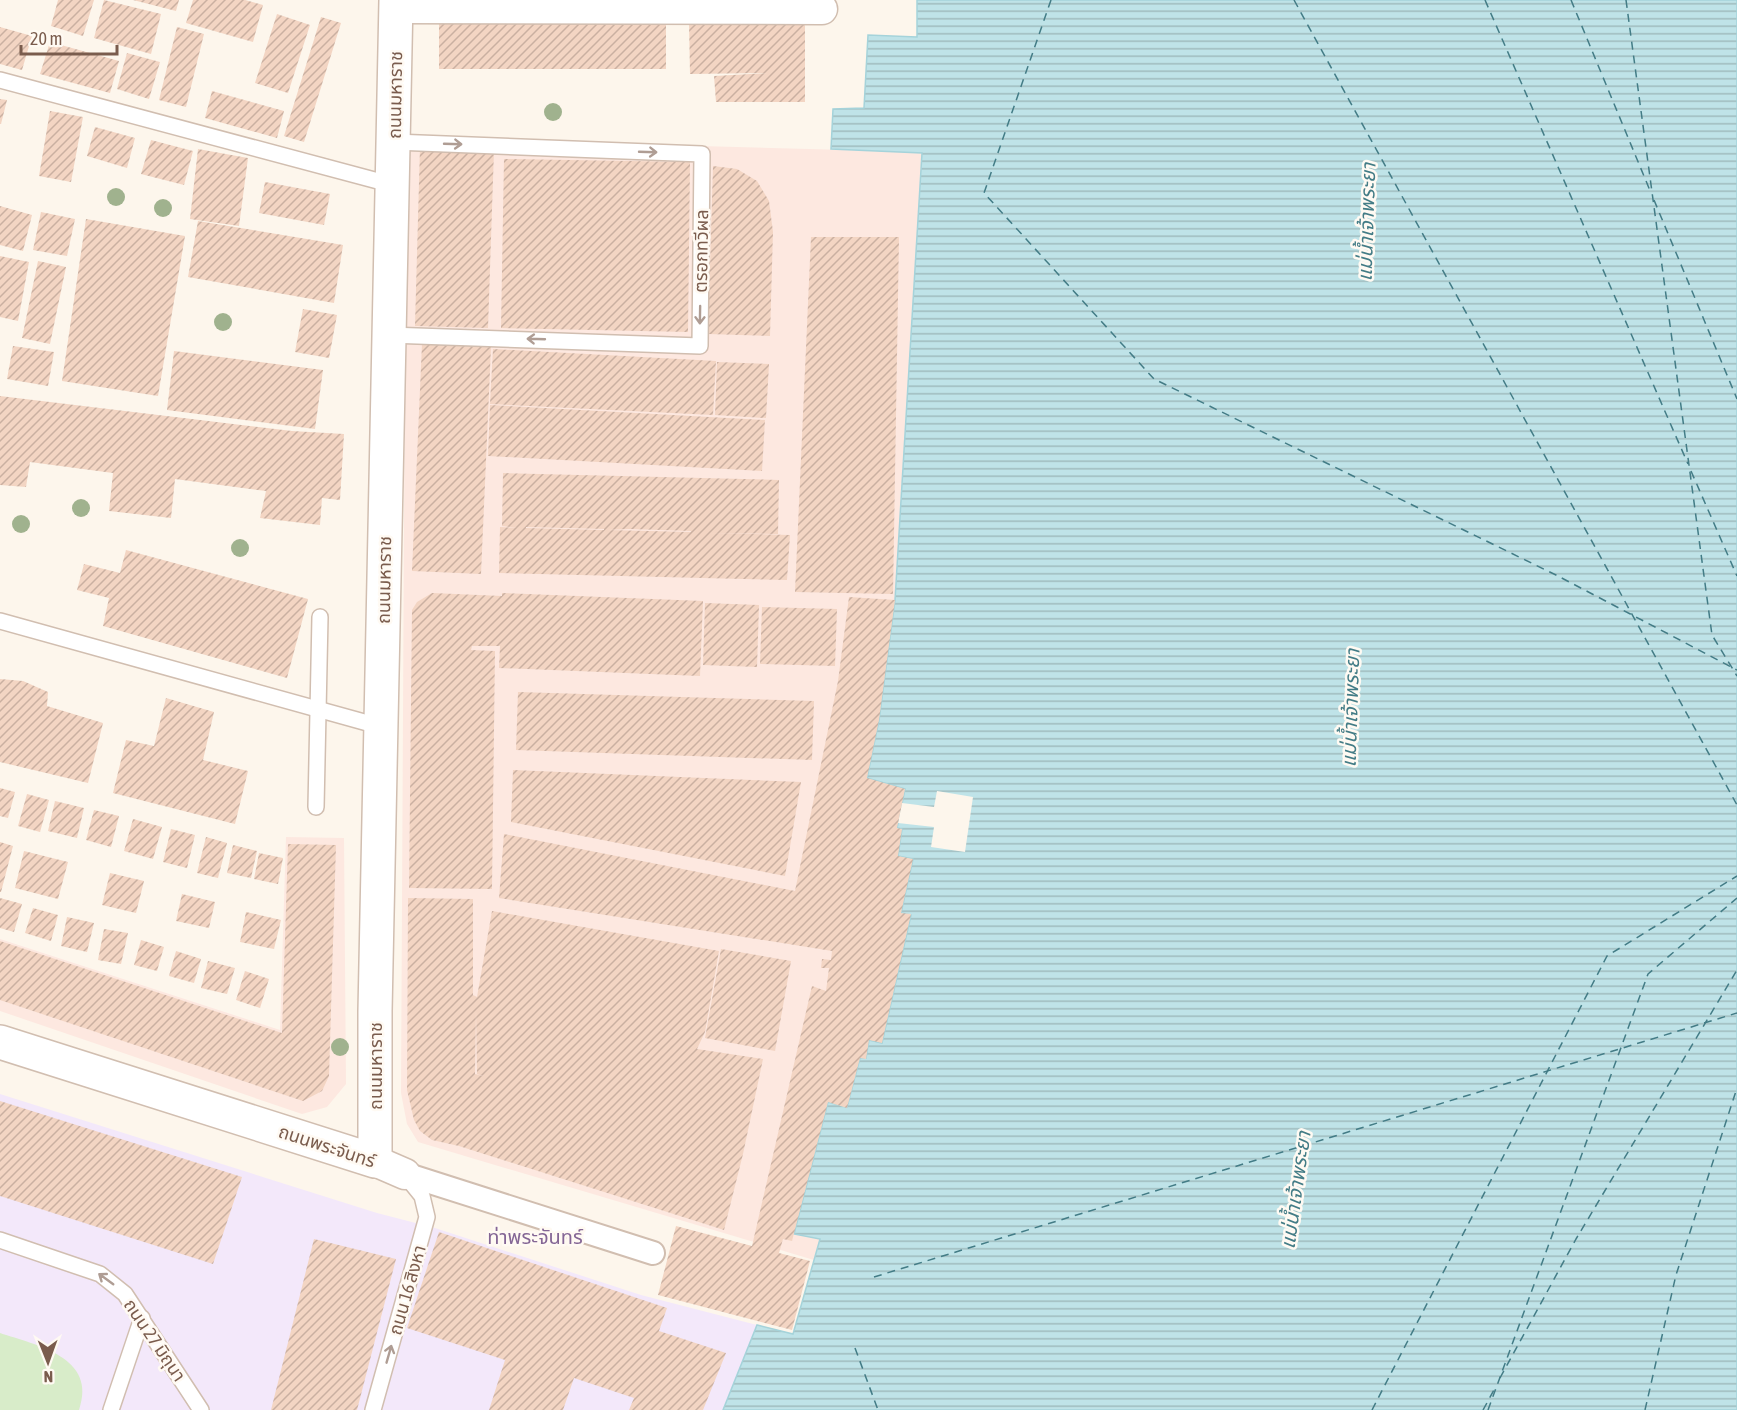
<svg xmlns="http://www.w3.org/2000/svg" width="1737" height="1410" font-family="'Asap Condensed','Noto Sans Thai',sans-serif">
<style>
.commercial{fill:#fde8e0}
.education{fill:#f3e8fa}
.pitch{fill:#d8ecc9}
.water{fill:url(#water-rules);stroke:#a5d3da;stroke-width:1.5}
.pier{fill:#fdf6ec}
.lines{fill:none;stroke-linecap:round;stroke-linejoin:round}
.ferry{stroke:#437c86;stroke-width:1.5;stroke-dasharray:8 6;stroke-linecap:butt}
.building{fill:url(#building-hatch);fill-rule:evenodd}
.service-casing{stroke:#d1beb0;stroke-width:18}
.pedestrian-casing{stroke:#d1beb0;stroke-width:26}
.minor-casing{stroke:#d1beb0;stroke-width:33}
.tertiary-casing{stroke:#d1beb0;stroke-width:36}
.service{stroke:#fff;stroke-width:15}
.pedestrian{stroke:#fff;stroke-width:22}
.minor{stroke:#fff;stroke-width:30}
.tertiary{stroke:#fff;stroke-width:33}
.tree{fill:#a0b28e}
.oneway{stroke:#af9d94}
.labels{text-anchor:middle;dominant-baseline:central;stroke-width:5;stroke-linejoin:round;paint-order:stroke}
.street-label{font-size:18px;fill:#7a5c4d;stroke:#fffaf3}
.water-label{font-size:20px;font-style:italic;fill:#437c86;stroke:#fffaf3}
.neighbourhood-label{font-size:20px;fill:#846695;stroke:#fffaf3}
</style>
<defs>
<pattern id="water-rules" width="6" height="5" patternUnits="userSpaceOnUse" patternTransform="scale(1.5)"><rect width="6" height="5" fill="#bfe3e8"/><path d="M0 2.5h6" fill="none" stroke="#a0bbbe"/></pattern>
<pattern id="building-hatch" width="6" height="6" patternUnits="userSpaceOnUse" patternTransform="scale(1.5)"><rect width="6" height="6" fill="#f3d5c3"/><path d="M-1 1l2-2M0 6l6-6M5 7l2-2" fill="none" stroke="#cab0a1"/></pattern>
</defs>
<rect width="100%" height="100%" fill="#fdf6ec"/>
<g class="commercial">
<path d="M410,138L922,152L895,600L879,720L866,778L905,789L897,827L902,829L898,856L913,859L901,913L911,914L882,1043L866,1059L847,1108L828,1103L794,1233L820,1239L814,1260L418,1142L407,1124L401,1093L405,338Z"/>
<path d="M286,837L344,838L346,1084L327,1107L302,1114L0,1011V939L280,1030Z"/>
</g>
<path class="education" d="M0,1094L377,1213L435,1228L641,1295L757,1325L723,1410H0Z"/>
<path class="pitch" d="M0,1333C36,1345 98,1357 79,1410H0Z"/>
<path class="water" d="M917,0H1737V1410H723L757,1325L793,1334L820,1239L794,1234L828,1102L847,1107L860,1058H866L869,1040L882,1043L911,915L901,913L913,859L898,856L902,829L897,828L905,789L867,778L879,720L895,600L922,153L831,149L833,109L864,108L868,35L917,37Z"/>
<path class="pier" d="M937,791L973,797L965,852L931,847L934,827L898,823L902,803L934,807Z"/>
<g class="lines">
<g class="ferry">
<path d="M1051,0L984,193L1154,379L1556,575L1737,670"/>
<path d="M1294,0L1737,805"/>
<path d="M1485,0L1688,464"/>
<path d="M1571,0L1651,193"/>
<path d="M1626,0L1712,635L1737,676"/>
<path d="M1654,200L1737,399"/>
<path d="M1691,471L1737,576"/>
<path d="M874,1277L1737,1013"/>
<path d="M855,1348L878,1410"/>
<path d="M1500,1378L1576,1239L1737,970"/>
<path d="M1372,1410L1607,956L1737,876"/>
<path d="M1483,1410L1494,1390"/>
<path d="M1488,1410L1648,974L1737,898"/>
<path d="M1645,1410L1676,1275L1737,1088"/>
</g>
</g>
<g class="building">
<path d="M58,0H94L83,36L51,26Z"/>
<path d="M104,0L161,14L151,54L94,38Z"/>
<path d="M133,0H179L176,11Z"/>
<path d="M193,0H245L263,5L253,42L186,23Z"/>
<path d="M277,14L310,25L288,93L255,83Z"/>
<path d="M321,17L341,23L304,142L284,136Z"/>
<path d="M439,22L666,23V69H439Z"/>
<path d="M689,24H805V102H716L714,76L768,73L690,74Z"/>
<path d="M0,27L32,36L22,70L0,64Z"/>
<path d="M177,27L204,34L186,107L159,100Z"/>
<path d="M50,42L119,61L110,93L40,74Z"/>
<path d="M127,53L160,62L149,99L117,89Z"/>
<path d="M212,91L284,111L277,138L205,118Z"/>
<path d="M0,99L7,100L1,124H0Z"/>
<path d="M50,111L83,117L71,182L39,176Z"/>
<path d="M95,127L135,138L127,168L87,156Z"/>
<path d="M151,140L193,151L184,185L141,174Z"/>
<path d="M420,147L494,150L488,328L415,326Z"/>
<path d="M198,149L248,158L239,226L190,219Z"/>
<path d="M504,159L690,162L688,332L501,328Z"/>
<path d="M713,166L737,169L757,181L769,201L773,232L770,336L708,334Z"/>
<path d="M265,182L330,194L324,225L259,213Z"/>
<path d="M0,206L32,215L23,251L0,245Z"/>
<path d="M41,212L75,219L67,256L33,250Z"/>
<path d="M86,219L185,236L158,396L62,381Z"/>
<path d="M198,221L343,245L334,303L188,277Z"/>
<path d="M811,237H899L893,594L795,592Z"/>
<path d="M0,256L29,262L18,321L0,317Z"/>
<path d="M38,261L66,267L50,344L22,338Z"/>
<path d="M303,309L337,315L329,358L295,352Z"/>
<path d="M422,344L491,347L481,574L412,571Z"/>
<path d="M13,346L54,352L48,386L7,379Z"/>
<path d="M493,349L716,361L713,415L490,404Z"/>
<path d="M174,351L323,370L315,429L167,410Z"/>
<path d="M717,362L769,364L766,418L715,415Z"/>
<path d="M0,396L292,431L344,434L340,500L322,498L320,525L260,518L266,491L175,479L171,518L109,511L113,473L30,462L26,487L0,485Z"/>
<path d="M490,405L765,420L762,471L488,456Z"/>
<path d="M503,473L779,480L778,534L707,533L790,535L787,580L499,573L500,527L517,528L502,526ZM526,527L604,529V530L526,528ZM629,529L691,531V532L607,530Z"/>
<path d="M126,550L308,599L287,678L103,626L109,598L77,590L84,564L120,573Z"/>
<path d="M432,593L502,596V593L703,601L700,676L499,668L500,646H472L471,650L495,651L492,889L409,888L412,610L417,602Z"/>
<path d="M849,597L895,600L879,720L867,778L905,789L897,828L902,829L898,856L913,859L901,913L911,914L882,1043L869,1040L866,1059L860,1058L847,1108L828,1102L792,1241L783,1239L779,1253L810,1261L792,1330L658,1295L676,1226L752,1246L812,986L826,991L829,968H821L822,959L831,960L832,951L499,898L504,834L795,891L838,681Z"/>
<path d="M705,603L759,605L757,667L703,665Z"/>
<path d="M762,607L837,609L835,666L760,664Z"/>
<path d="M0,679L23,681L48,692L47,706L103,723L88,783L0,762Z"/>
<path d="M518,692L814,701L812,760L516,750Z"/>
<path d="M166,698L214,712L203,760L248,771L235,824L113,793L126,740L154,746Z"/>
<path d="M513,770L801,782L785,876L511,822Z"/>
<path d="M0,788L15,792L8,818L0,816Z"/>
<path d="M27,794L49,800L40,832L18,826Z"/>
<path d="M55,801L84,808L77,838L48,831Z"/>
<path d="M94,810L119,816L111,847L86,840Z"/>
<path d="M133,819L162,827L153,859L124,851Z"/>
<path d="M171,829L195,835L187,868L163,862Z"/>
<path d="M206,837L227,843L218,878L197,873Z"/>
<path d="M0,842L13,846L1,892H0Z"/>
<path d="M288,844L336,845L329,1076L322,1091L303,1101L0,1000V941L282,1033Z"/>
<path d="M233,845L257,851L251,878L227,873Z"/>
<path d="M24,851L68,862L58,899L15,888Z"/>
<path d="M259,853L283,858L278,884L254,879Z"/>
<path d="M110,873L144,881L136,913L102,905Z"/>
<path d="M182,894L215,902L209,928L176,921Z"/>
<path d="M0,898L22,904L14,932L0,928Z"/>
<path d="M408,898L473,899V995L477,997L492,911L719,951L705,1032L697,1049L763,1059L743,1154L724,1230L459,1146L432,1140L420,1131L414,1120L407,1090ZM476,1010L477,1074L483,1076L475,1074Z"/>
<path d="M33,908L58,915L51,941L25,933Z"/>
<path d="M246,912L281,920L274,949L240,942Z"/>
<path d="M67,917L94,923L87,952L61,946Z"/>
<path d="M104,929L128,933L121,964L98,960Z"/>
<path d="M141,940L164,947L157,971L134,965Z"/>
<path d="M721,949L791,961L775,1051L705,1038Z"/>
<path d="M176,951L201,959L194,983L169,976Z"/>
<path d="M208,961L235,968L227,994L201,988Z"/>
<path d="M245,971L269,979L260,1008L236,1000Z"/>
<path d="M0,1101L242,1177L213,1264L0,1196Z"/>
<path d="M439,1232L667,1308L659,1331L726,1353L703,1410H629L634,1398L574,1378L563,1410H489L505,1360L407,1328Z"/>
<path d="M314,1239L396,1259L357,1410H271Z"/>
</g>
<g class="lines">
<defs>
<g id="service">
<path d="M0,80L393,185"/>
<path d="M389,335L700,346L702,154L394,142"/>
<path d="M0,621L382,727"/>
<path d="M316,807L320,617"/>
<path d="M0,1240L100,1274L125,1294L201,1410"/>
<path d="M111,1410L142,1318"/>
<path d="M373,1410L427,1217L422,1196L405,1175"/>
</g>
<path id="pedestrian" d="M405,1174L653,1253"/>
<g id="minor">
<path d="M396,8L822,9"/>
<path d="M375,1161L405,1174"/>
</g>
<path id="tertiary" d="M0,1042L375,1161V1011L396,0"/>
</defs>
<use href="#service" class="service-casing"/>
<use href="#pedestrian" class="pedestrian-casing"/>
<use href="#minor" class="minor-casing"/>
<use href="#tertiary" class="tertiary-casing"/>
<use href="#service" class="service"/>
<use href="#pedestrian" class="pedestrian"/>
<use href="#minor" class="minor"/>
<use href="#tertiary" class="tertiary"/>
</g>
<g class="tree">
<circle cx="553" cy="112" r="9"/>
<circle cx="116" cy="197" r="9"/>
<circle cx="163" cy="208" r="9"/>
<circle cx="223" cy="322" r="9"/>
<circle cx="81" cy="508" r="9"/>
<circle cx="21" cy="524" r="9"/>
<circle cx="240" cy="548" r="9"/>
<circle cx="340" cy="1047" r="9"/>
</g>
<defs><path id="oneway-shaft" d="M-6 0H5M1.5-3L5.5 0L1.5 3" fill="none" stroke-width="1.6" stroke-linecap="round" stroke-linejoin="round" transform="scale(1.5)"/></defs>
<g class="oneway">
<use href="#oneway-shaft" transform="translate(453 144) rotate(2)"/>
<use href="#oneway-shaft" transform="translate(648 152) rotate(2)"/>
<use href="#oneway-shaft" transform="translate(700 315) rotate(91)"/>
<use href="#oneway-shaft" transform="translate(536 339) rotate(-178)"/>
<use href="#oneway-shaft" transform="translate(106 1279) rotate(-144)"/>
<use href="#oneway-shaft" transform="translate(389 1354) rotate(-74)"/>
</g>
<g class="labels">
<g class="street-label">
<text transform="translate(395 95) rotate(-89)">ถนนมหาราช</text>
<text transform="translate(701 251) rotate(-89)">ตรอกทวีผล</text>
<text transform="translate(384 580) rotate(-89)">ถนนมหาราช</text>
<text transform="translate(375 1066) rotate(-90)">ถนนมหาราช</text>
<text transform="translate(327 1146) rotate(18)">ถนนพระจันทร์</text>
<text transform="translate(407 1290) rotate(-74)">ถนน 16 สิงหา</text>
<text transform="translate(155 1340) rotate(56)">ถนน 27 มิถุนา</text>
</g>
<g class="water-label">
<text transform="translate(1366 222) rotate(-88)">แม่น้ำเจ้าพระยา</text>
<text transform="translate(1350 708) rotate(-88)">แม่น้ำเจ้าพระยา</text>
<text transform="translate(1295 1190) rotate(-82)">แม่น้ำเจ้าพระยา</text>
</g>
<g class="neighbourhood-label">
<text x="535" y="1236">ท่าพระจันทร์</text>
</g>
</g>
<g transform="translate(48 1362) rotate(179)" stroke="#fffaf3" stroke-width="4.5" paint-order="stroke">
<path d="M0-4.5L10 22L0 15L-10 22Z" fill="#7a5c4d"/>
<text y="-9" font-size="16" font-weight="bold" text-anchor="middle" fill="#7a5c4d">N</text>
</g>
<path d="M21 45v9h96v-9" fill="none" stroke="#7a5c4d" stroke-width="3"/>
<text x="30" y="45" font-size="18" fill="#7a5c4d" stroke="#fffaf3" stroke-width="4.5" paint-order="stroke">20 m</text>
</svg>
